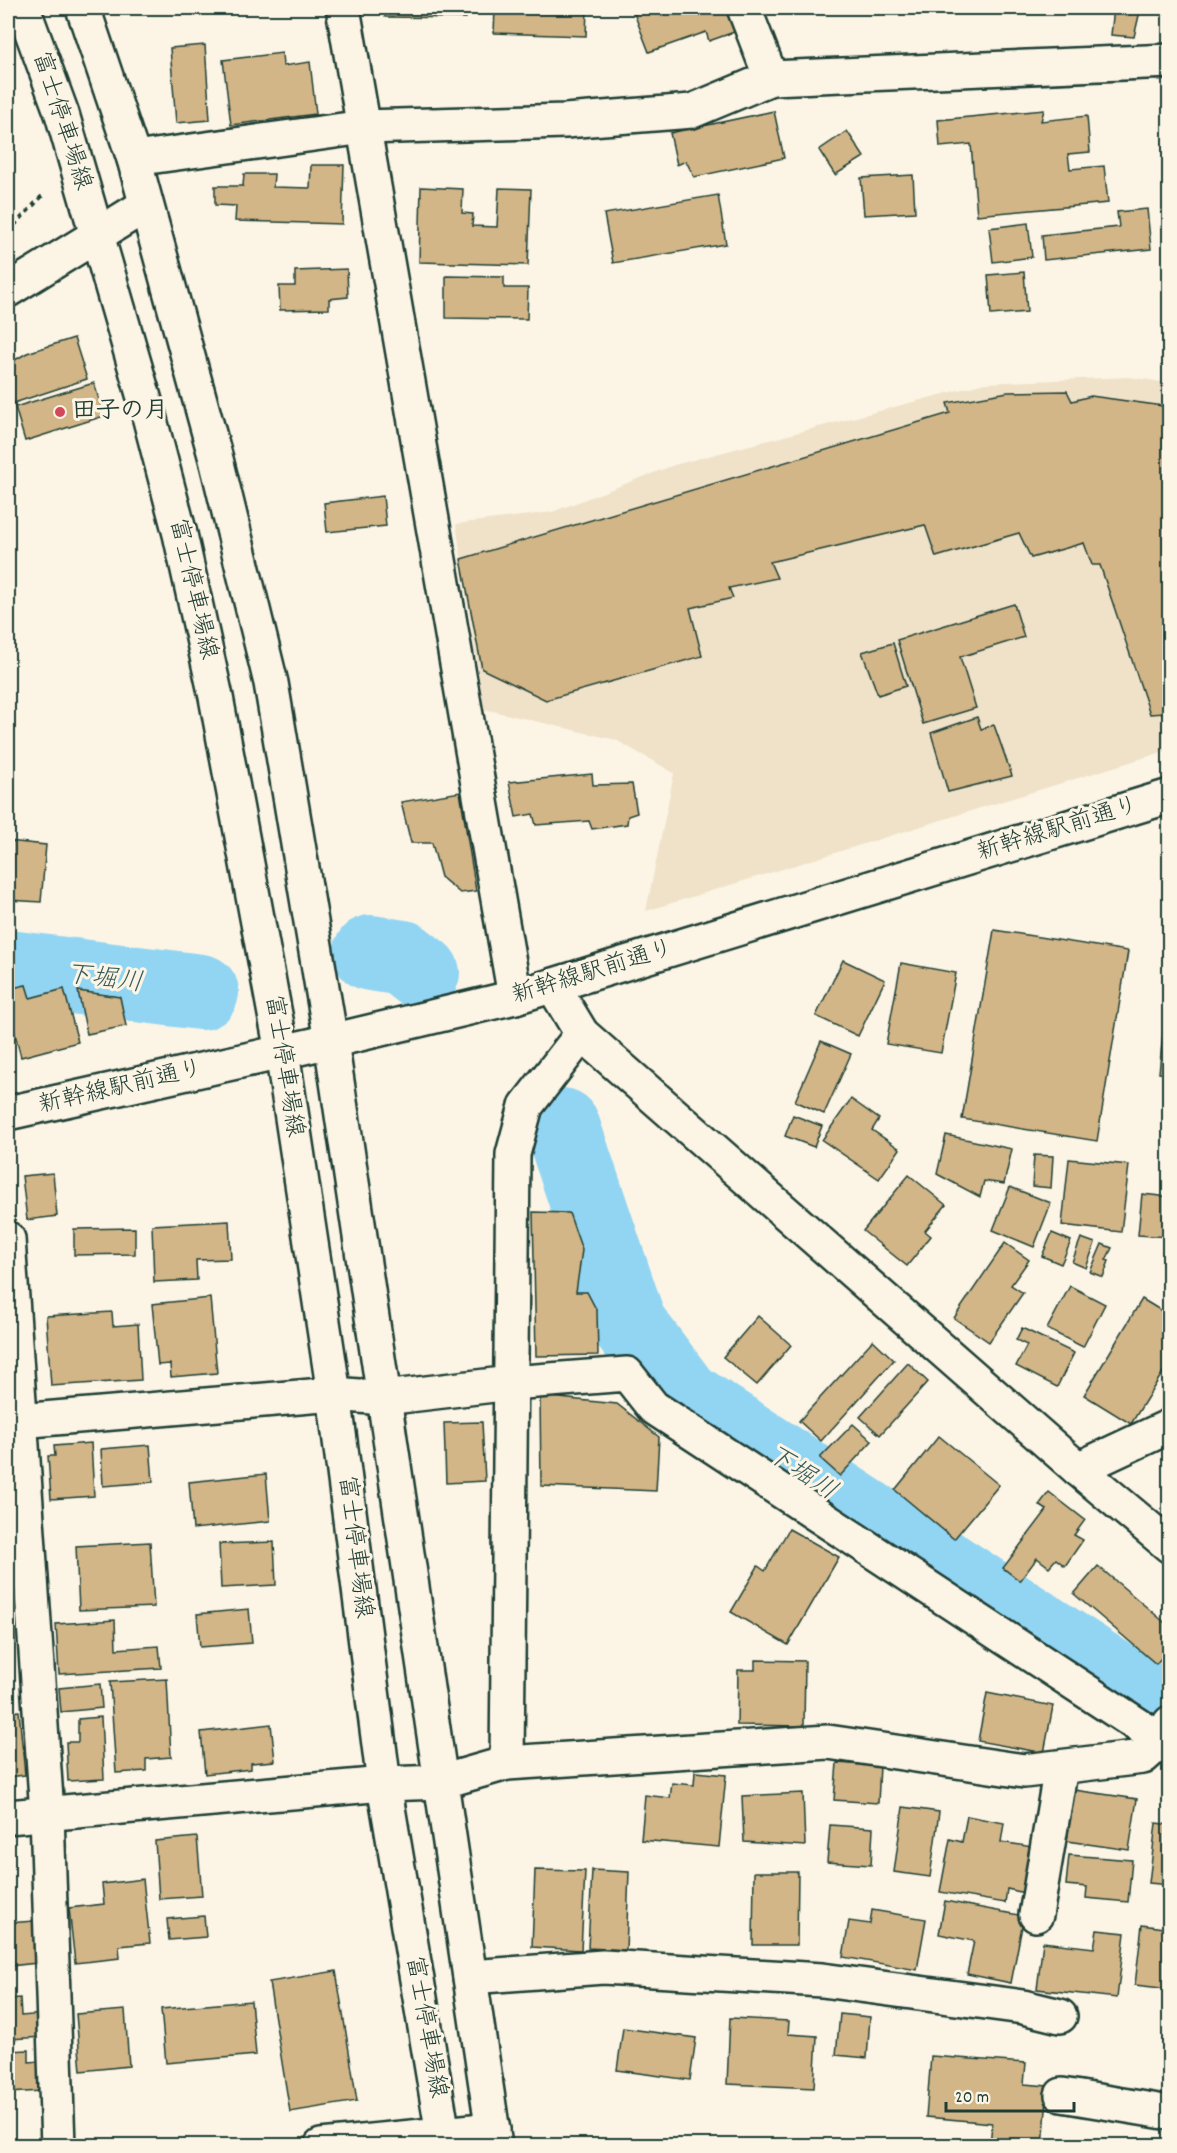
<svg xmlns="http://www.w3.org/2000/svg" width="1177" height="2153" font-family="Dekko,'Klee One',sans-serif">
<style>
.built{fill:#efe2c9}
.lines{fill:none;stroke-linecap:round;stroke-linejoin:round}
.river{stroke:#92d5f3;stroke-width:76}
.building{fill:#d2b687;stroke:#1f3d34;stroke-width:1.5}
.minor-casing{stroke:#1f3d34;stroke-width:38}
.tertiary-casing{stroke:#1f3d34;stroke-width:38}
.secondary-casing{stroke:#1f3d34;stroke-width:38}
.path{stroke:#1f3d34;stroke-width:4;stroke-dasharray:4.5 4.5;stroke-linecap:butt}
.minor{stroke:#fcf5e5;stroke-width:33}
.tertiary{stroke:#fcf5e5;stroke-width:33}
.secondary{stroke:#fcf5e5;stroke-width:33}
.poi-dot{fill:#d1495b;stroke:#fcf5e5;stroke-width:2}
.labels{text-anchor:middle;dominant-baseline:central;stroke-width:6;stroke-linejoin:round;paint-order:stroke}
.street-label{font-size:24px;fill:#1f3d34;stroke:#fcf5e5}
.poi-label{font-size:24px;font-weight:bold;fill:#1f3d34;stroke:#fcf5e5;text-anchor:start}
.water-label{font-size:26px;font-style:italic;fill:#365b5a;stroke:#fcf5e5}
</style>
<rect width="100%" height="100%" fill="#fcf5e5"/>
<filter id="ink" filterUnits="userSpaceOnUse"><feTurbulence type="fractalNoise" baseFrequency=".0167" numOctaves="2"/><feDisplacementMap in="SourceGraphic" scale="12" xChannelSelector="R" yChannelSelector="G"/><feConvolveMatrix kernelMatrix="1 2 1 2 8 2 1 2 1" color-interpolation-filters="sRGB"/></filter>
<g filter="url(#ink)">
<path class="built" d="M1129,377L1169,383V750L646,911L674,773L616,740L484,709L456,524L552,512L674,465L985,383Z"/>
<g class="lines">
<g class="river">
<path d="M371,953L403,958L422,973"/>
<path d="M8,968L201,992"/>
<path d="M562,1126L629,1325L683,1397L1170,1715"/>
</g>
</g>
<g class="building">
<path d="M385,8H466V18L385,17Z"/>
<path d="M495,8H587L586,36L494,33Z"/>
<path d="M632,8H728L737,31L709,41L706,32L649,52Z"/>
<path d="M1114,8H1169L1168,13L1140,11L1134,37L1111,35Z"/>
<path d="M205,45L210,120L176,123L170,48Z"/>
<path d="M282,53L283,66L310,62L316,114L231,125L223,60Z"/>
<path d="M1044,110L1041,121L1087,116L1090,152L1068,154L1070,169L1104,166L1108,203L977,215L971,144L940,147L938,120Z"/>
<path d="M774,111L784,158L694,177L686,161L677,165L670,133Z"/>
<path d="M847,131L864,157L835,175L819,150Z"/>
<path d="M311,165H344L342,224L235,221L236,206L215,205V186H243L244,174H274L273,187L310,188Z"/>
<path d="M913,175L915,212L864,215L861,178Z"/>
<path d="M421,187L463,189L462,213L473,214L472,226L497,227L499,188L531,189L528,265L419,262Z"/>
<path d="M718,195L726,244L613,263L604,214Z"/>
<path d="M1147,209L1151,249L1044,260L1042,235L1119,227L1117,212Z"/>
<path d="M1028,223L1032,257L993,262L989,228Z"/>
<path d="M347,269L348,297L329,299V309L280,310L279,286H295V271Z"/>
<path d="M1024,272L1027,312L991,315L988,275Z"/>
<path d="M446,276L504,277V288H528L527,319L446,318Z"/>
<path d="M74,338L87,379L8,405V364L27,353Z"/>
<path d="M94,383L104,416L25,441L15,407Z"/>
<path d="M1067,391L1072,401L1091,396L1170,407V724L1165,713L1150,714L1100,565H1092L1084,543L1031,558L1019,533L936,557L925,525L770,562L777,578L729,588L733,598L690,608L702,656L546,700L482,669L461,559L950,413L947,403L1008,392Z"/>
<path d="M383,496L386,526L327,532L324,503Z"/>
<path d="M1014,604L1024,637L960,657L976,708L923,724L897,640Z"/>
<path d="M893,643L906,686L878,695L862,652Z"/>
<path d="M977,717L981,729L994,725L1012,776L948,792L931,733Z"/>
<path d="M592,774L593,785L632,784L637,813L628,816L627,824L592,829L589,821L536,825L533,814L516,817L509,782Z"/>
<path d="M460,792L476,891L460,893L441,877L432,843H411L401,802Z"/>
<path d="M8,841L46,845L41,902L8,900Z"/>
<path d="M994,930L1128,951L1097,1141L962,1119Z"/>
<path d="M843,960L885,980L858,1036L816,1016Z"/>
<path d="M901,963L956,973L941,1053L886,1044Z"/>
<path d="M26,985L30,998L64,989L78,1042L21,1057L8,1007V989Z"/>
<path d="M78,991L120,997L126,1026L87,1034Z"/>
<path d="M1164,1023H1170V1074L1159,1073Z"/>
<path d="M821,1041L851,1054L824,1114L795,1101Z"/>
<path d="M851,1099L879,1119L872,1130L900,1149L879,1179L822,1140Z"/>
<path d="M793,1115L822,1126L814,1147L785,1136Z"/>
<path d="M946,1135L1012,1149L1004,1184L984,1181L980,1197L937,1174Z"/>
<path d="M1034,1155L1053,1156L1051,1188L1032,1186Z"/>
<path d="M1069,1159L1129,1165L1121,1232L1062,1225Z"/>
<path d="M53,1173L57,1216L27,1220L22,1176Z"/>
<path d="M909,1175L946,1205L925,1231L931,1236L907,1266L863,1231Z"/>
<path d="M1010,1187L1051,1203L1034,1247L993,1230Z"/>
<path d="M1142,1194L1170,1197V1237L1138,1235Z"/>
<path d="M533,1212L569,1213L582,1250L576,1292H587L597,1311L598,1355L536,1356Z"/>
<path d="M229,1221L231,1259L196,1260L197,1280L154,1282L152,1225Z"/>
<path d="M135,1228V1254L74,1255V1229Z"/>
<path d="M1052,1233L1071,1241L1061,1264L1042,1256Z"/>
<path d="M1081,1238L1095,1243L1086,1268L1072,1262Z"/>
<path d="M1005,1243L1029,1260L1011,1285L1023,1293L989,1342L954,1318Z"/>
<path d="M1102,1244L1112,1248L1106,1260L1109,1261L1103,1277L1090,1272Z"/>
<path d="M1070,1286L1105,1304L1083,1347L1047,1329Z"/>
<path d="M210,1298L217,1373L171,1377L170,1364L158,1365L152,1304Z"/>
<path d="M1142,1299L1170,1316V1361L1131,1424L1084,1395Z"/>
<path d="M112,1312L113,1326L138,1324L141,1380L51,1386L46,1316Z"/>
<path d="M758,1316L791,1345L757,1385L723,1357Z"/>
<path d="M1022,1328L1074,1353L1057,1387L1016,1366L1027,1345L1016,1340Z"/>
<path d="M873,1340L894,1360L821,1441L799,1421Z"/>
<path d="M908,1363L928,1382L880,1435L860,1417Z"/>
<path d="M540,1396L617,1404L659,1437L656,1491L541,1486Z"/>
<path d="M482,1422L485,1481L446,1483L444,1423Z"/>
<path d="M853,1424L872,1441L840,1476L820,1458Z"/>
<path d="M939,1436L999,1485L954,1539L895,1490Z"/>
<path d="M91,1443L94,1496L51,1499L48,1456H55L54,1446Z"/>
<path d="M150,1445L153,1482L103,1486L101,1449Z"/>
<path d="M266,1474L270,1521L193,1529L189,1482Z"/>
<path d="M1049,1492L1085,1520L1074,1535L1083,1540L1065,1566L1056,1559L1049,1567L1037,1558L1020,1581L1003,1568L1047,1510L1039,1505Z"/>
<path d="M789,1529L839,1557L788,1645L731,1612L758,1566L765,1571Z"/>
<path d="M150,1542L154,1607L79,1610L76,1546Z"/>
<path d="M274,1542L276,1585L221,1588L219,1544Z"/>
<path d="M1098,1566L1170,1627V1648L1156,1664L1074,1594Z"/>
<path d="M249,1609L252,1643L200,1647L197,1614Z"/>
<path d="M115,1620L116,1649L159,1646L161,1668L59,1674L56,1624Z"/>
<path d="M755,1660L805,1661L804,1726L737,1725L738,1670H755Z"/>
<path d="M167,1679L171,1757L146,1759V1771L116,1773L110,1682Z"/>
<path d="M100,1684L102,1708L61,1712L59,1688Z"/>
<path d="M987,1693L1053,1706L1044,1753L978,1741Z"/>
<path d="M19,1711L25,1775L8,1777V1712Z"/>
<path d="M101,1717L104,1779L68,1781L66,1742H78V1719Z"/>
<path d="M271,1724L275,1761L251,1763V1769L205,1774L201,1732Z"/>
<path d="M837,1763L880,1766L878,1803L834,1800Z"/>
<path d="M695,1772L726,1775L719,1847L641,1840L645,1795L670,1798L672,1783L694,1785Z"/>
<path d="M1074,1790L1137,1799L1129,1850L1067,1841Z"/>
<path d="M803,1793L805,1846L744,1842L742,1796Z"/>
<path d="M903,1807L939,1812L930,1877L894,1872Z"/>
<path d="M967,1816L1004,1823L1001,1842L1033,1847L1025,1893L1007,1889L1005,1903L940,1892L950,1839L962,1842Z"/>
<path d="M1156,1823L1170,1825V1885L1149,1883Z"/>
<path d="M830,1825L873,1828L871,1865L827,1862Z"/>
<path d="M197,1837L202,1896L159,1899L155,1841Z"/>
<path d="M1069,1855L1132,1860L1128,1902L1086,1898L1087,1887L1066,1885Z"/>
<path d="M535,1870L585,1871L581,1950L532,1947Z"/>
<path d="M592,1870L629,1872L626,1950L588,1948Z"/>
<path d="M754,1872H798L797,1945H753Z"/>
<path d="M143,1879L150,1943L119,1946L120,1958L75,1963L69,1908L104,1904L102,1884Z"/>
<path d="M945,1901L1024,1916L1011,1983L967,1974L974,1941L939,1934Z"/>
<path d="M872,1910L926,1919L917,1970L843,1957L849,1921L870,1924Z"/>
<path d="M204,1916L206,1937L169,1940L167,1919Z"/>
<path d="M34,1921L37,1963L10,1966L11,1970H8V1923Z"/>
<path d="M1142,1925L1170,1929V1989L1135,1985Z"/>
<path d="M1097,1930L1125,1933L1117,1998L1037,1989L1043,1942L1094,1948Z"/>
<path d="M336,1971L357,2101L290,2112L269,1982Z"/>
<path d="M20,1998L21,2016L44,2014L45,2037L8,2039V1999Z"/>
<path d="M251,2001L256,2055L166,2063L161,2009Z"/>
<path d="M125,2010L129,2066L81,2071L76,2014Z"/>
<path d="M840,2014L870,2017L867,2058L836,2055Z"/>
<path d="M730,2018L789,2021L788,2034L817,2036L814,2088L727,2084Z"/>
<path d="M623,2028L696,2038L690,2080L617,2070Z"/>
<path d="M29,2050V2062L40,2061L42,2091L8,2093V2051Z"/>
<path d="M931,2056L1026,2063L1024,2084L1048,2086L1043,2146H990L992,2123L926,2117Z"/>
</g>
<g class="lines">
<defs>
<g id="minor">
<path d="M343,8L515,997"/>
<path d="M744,8L771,78L1170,61"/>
<path d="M134,159L364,127L565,121L692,111L771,78"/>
<path d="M8,1239L47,1814L58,2146"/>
<path d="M8,1422L334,1394L384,1398L511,1383L627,1374L653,1407L1170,1746"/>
<path d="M1078,1469L1170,1426"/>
<path d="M507,1763L513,1154L526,1106L582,1034"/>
<path d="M8,1817L384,1784L441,1782L507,1763L828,1742L1024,1771L1143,1757L1161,1741L1170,1723"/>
<path d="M1036,1915L1061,1767"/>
<path d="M470,1977L603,1967L822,1980L1023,2007L1060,2016"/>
<path d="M1062,2095L1170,2113"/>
<path d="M321,2146L493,2129"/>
</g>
<g id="tertiary">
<path d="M8,290L146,205"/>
<path d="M553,986L582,1034L1078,1469L1170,1546"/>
<path d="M8,1113L331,1041L515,997L1170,796"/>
</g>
<g id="secondary">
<path d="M23,8L62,114L147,408L180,534L216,697L282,1052L334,1394L384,1784L445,2146"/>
<path d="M83,8L134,159L216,459L271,683L331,1041L495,2146"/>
</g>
</defs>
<use href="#minor" class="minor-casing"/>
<use href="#tertiary" class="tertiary-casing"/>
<use href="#secondary" class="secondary-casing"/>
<path class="path" d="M8,232L43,195V192"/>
<use href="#minor" class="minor"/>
<use href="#tertiary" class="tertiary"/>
<use href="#secondary" class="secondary"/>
</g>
</g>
<circle class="poi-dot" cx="60" cy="412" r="6"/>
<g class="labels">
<g class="street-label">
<text transform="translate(61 121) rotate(72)">富士停車場線</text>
<text transform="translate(192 589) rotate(77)">富士停車場線</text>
<text transform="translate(1058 830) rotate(-17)">新幹線駅前通り</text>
<text transform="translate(593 973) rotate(-17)">新幹線駅前通り</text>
<text transform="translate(283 1066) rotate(81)">富士停車場線</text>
<text transform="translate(121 1088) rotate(-13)">新幹線駅前通り</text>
<text transform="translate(354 1547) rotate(83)">富士停車場線</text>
<text transform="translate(425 2027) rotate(80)">富士停車場線</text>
</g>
<g class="poi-label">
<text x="72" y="412">田子の月</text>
</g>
<g class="water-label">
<text transform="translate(104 980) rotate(7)">下堀川</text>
<text transform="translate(801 1474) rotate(33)">下堀川</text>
</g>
</g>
<rect width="1177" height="2153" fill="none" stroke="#fcf5e5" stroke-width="30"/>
<rect x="15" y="15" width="1147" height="2123" fill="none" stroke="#1f3d34" stroke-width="2" filter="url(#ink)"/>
<path d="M946 2102v9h128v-9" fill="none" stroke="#1f3d34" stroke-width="3"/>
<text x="955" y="2102" font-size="18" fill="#1f3d34" stroke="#fcf5e5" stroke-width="4.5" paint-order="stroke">20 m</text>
</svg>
